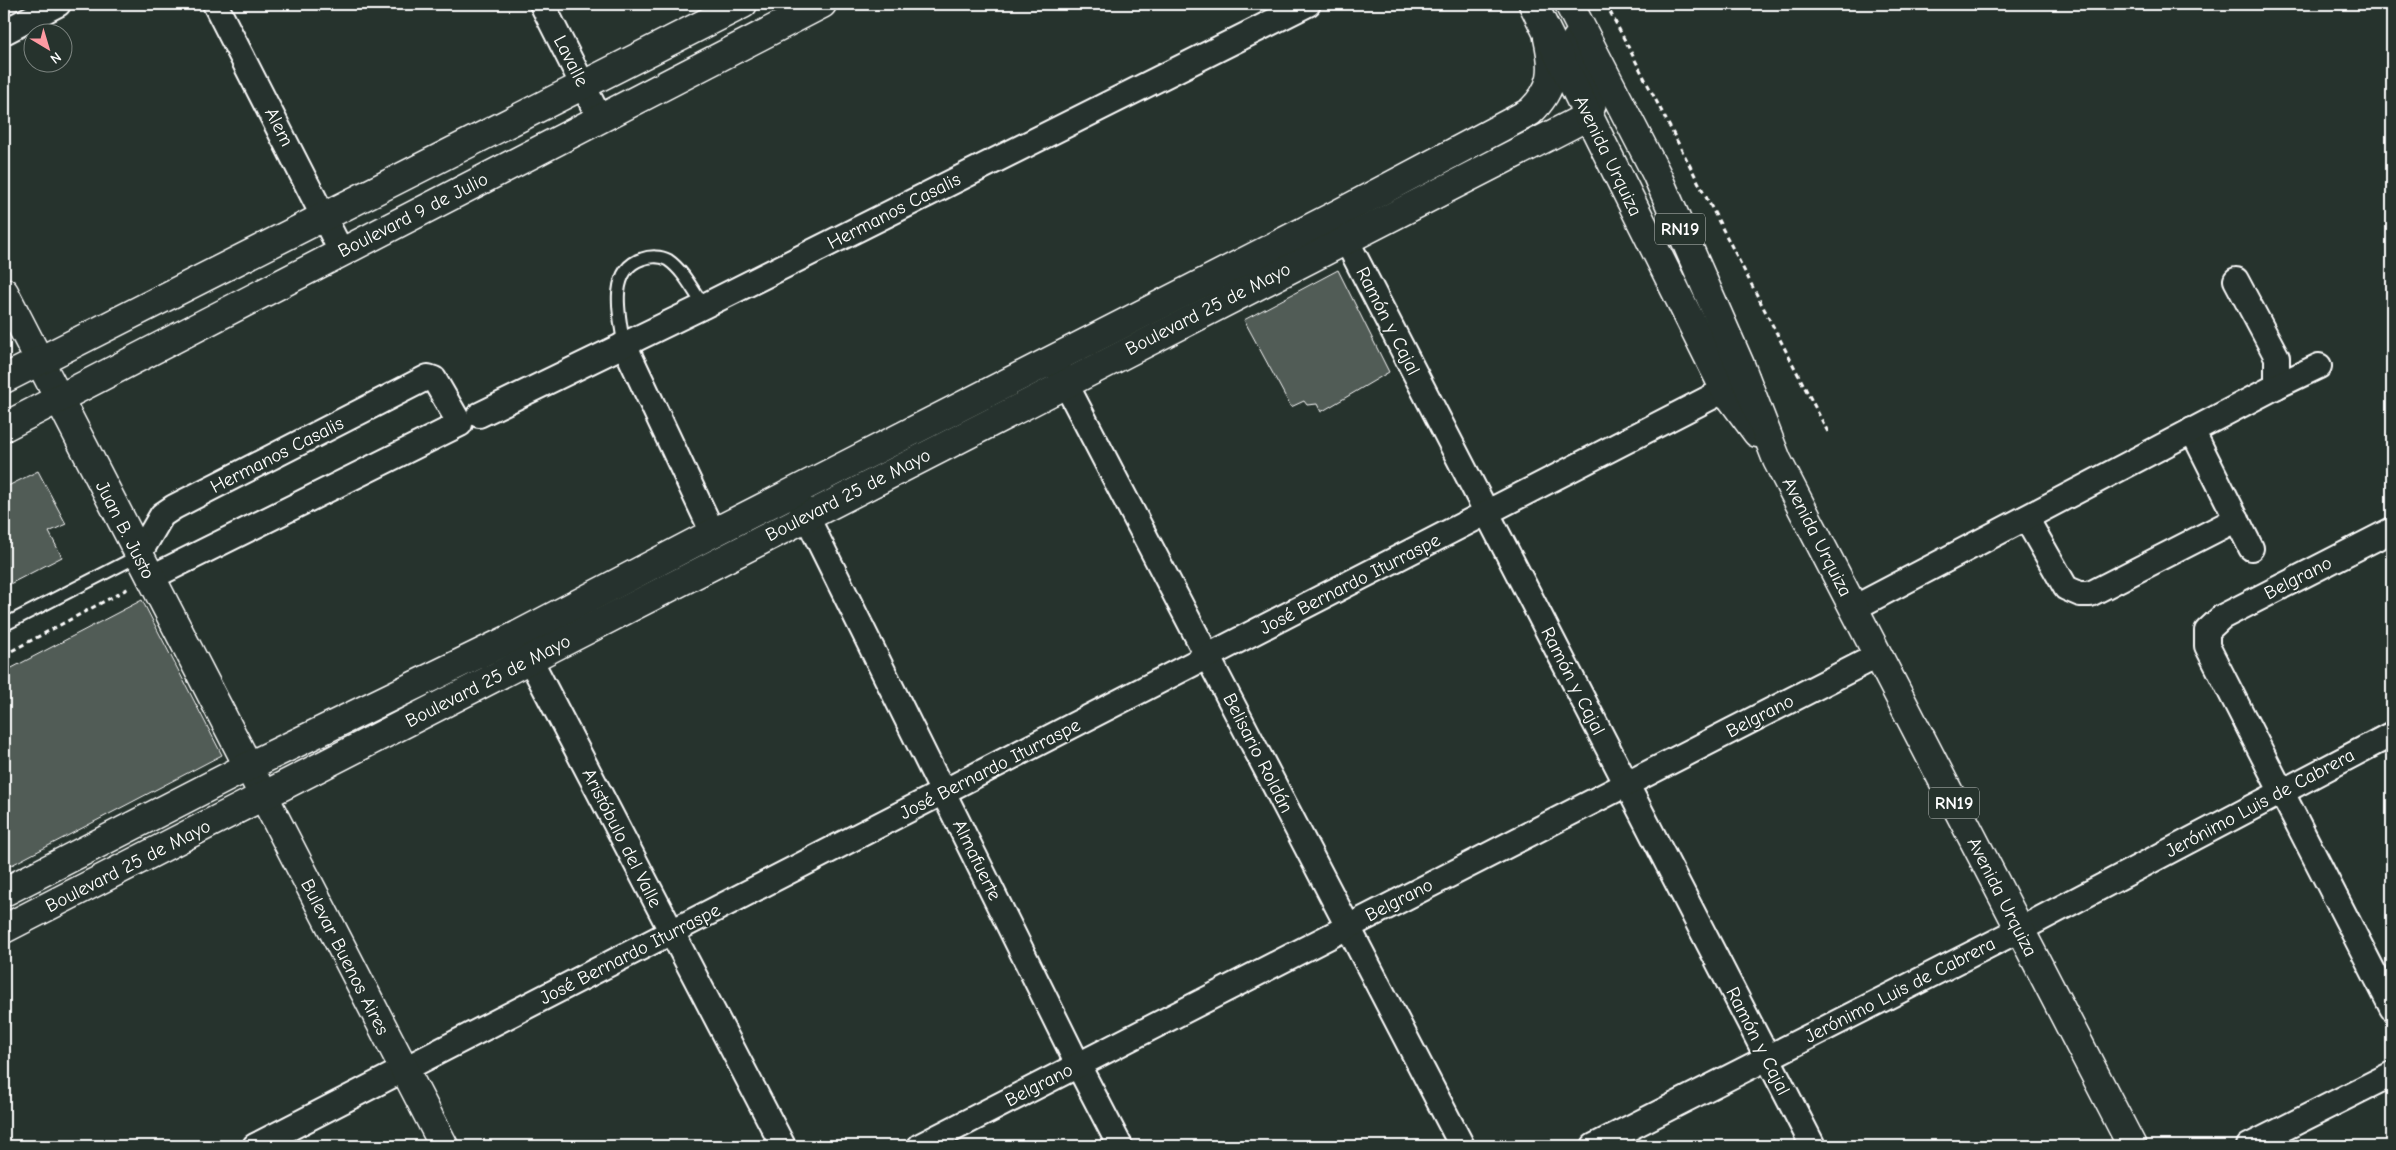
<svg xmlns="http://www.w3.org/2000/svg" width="2396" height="1150" font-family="'Comic Neue',sans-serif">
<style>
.building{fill:#515c57;stroke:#fff}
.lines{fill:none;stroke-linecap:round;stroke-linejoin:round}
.lane-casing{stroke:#fff;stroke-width:15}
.street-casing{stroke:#fff;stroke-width:28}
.secondary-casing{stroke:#fff;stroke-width:31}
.primary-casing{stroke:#fff;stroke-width:31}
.path{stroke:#fff;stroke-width:3;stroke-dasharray:5 4;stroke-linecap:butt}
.lane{stroke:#26332d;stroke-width:11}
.street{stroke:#26332d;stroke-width:24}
.secondary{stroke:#26332d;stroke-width:28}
.primary{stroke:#26332d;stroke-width:28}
.labels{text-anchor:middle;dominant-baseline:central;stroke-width:4;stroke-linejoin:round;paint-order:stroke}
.shield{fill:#26332d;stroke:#bec2c0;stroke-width:1}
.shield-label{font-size:18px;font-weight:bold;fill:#fff}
.street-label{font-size:19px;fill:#fff;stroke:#26332d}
</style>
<rect width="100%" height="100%" fill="#26332d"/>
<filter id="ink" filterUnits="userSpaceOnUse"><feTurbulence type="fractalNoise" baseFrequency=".02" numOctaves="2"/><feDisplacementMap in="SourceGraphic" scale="10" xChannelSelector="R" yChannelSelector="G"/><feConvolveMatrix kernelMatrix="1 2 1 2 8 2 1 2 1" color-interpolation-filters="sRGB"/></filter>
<g filter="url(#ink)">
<g class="building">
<path d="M1338,270L1389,372L1321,412L1317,404L1307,405L1304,401L1291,407L1244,320Z"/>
<path d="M38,471L66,524L49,532L62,557L4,587V488Z"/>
<path d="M142,600L222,755L4,869V672Z"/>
</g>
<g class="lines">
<defs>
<g id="lane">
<path d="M624,344C619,316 608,270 642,259C650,256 661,256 668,260C684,271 693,291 704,306"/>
<path d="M4,625L138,556"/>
</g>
<g id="street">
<path d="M215,4L341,251"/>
<path d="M542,4L600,119"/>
<path d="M4,32L58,4"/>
<path d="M1338,224L1813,1146"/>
<path d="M2236,280L2277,357V386"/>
<path d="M624,344L713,533"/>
<path d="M1057,367L1462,1146"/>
<path d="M479,415L704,306L1308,4"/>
<path d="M2192,430L2251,548"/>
<path d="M799,501L1078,1065L1120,1146"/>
<path d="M2026,518L2066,588L2080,594H2090L2237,519"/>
<path d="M2392,530L2222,617L2207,631V646L2392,1008"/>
<path d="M138,556L162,515L174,507L428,377L434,379L460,424L150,578"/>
<path d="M1854,608L2277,386L2319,366"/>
<path d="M521,642L783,1146"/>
<path d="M255,1146L1725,390"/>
<path d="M920,1146L1879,655"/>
<path d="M1594,1146L2019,930L2392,734"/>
<path d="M2249,1146L2392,1074"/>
</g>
<g id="secondary">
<path d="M4,292L444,1146"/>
<path d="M4,379L743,4"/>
<path d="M4,427L822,4"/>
<path d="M4,892L247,767L518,635L713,533L1334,216L1530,112C1555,88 1555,69 1548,38"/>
<path d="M4,929L1588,116C1600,87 1587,66 1576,40"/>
</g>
<g id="primary">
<path d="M1533,4L1725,390L1757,433"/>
<path d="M1569,4L1656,173L1741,367L1777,460L2132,1146"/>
</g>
</defs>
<use href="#lane" class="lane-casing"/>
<use href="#street" class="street-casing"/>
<use href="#secondary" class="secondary-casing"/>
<use href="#primary" class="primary-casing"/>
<g class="path">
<path d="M1606,4L1829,434"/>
<path d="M4,655L131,587"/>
</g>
<use href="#lane" class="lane"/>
<use href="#street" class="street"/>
<use href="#secondary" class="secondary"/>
<use href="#primary" class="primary"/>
</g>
</g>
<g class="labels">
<g class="shield">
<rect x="1655" y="213.5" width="50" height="31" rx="4"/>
<rect x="1929" y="787.5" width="50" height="31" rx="4"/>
</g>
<g class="shield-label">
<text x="1680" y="229">RN19</text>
<text x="1954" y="803">RN19</text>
</g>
<g class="street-label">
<text transform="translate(571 61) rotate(63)">Lavalle</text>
<text transform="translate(279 127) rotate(63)">Alem</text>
<text transform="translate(1608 156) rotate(64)">Avenida Urquiza</text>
<text transform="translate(894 211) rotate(-27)">Hermanos Casalis</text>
<text transform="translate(413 215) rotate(-27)">Boulevard 9 de Julio</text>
<text transform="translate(1208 309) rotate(-27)">Boulevard 25 de Mayo</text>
<text transform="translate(1388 321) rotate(63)">Ramón y Cajal</text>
<text transform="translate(277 455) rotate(-27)">Hermanos Casalis</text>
<text transform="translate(848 495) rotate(-27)">Boulevard 25 de Mayo</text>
<text transform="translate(125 530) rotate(63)">Juan B. Justo</text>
<text transform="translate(1817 537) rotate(63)">Avenida Urquiza</text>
<text transform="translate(2298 578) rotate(-27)">Belgrano</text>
<text transform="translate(1350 584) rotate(-27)">José Bernardo Iturraspe</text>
<text transform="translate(488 681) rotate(-27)">Boulevard 25 de Mayo</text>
<text transform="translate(1573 681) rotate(63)">Ramón y Cajal</text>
<text transform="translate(1760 716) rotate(-27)">Belgrano</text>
<text transform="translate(1258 753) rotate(63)">Belisario Roldán</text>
<text transform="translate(990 769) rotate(-27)">José Bernardo Iturraspe</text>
<text transform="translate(2260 803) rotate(-28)">Jerónimo Luis de Cabrera</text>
<text transform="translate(622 838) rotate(63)">Aristóbulo del Valle</text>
<text transform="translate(977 860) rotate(64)">Almafuerte</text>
<text transform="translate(128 866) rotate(-27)">Boulevard 25 de Mayo</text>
<text transform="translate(2002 897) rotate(63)">Avenida Urquiza</text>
<text transform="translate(1399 900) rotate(-27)">Belgrano</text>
<text transform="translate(630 954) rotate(-27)">José Bernardo Iturraspe</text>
<text transform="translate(345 957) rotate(63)">Bulevar Buenos Aires</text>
<text transform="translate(1900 990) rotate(-27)">Jerónimo Luis de Cabrera</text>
<text transform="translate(1758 1041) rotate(63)">Ramón y Cajal</text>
<text transform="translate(1039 1085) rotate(-27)">Belgrano</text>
</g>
</g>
<rect width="2396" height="1150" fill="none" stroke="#26332d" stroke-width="20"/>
<rect x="10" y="10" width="2376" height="1130" fill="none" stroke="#fff" stroke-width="2" filter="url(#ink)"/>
<g transform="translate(48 48) rotate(142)"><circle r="24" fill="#26332d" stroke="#7d8581"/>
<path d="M0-4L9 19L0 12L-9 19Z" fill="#ff9aa2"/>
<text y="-8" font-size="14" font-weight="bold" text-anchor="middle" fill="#ffffff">N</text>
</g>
</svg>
